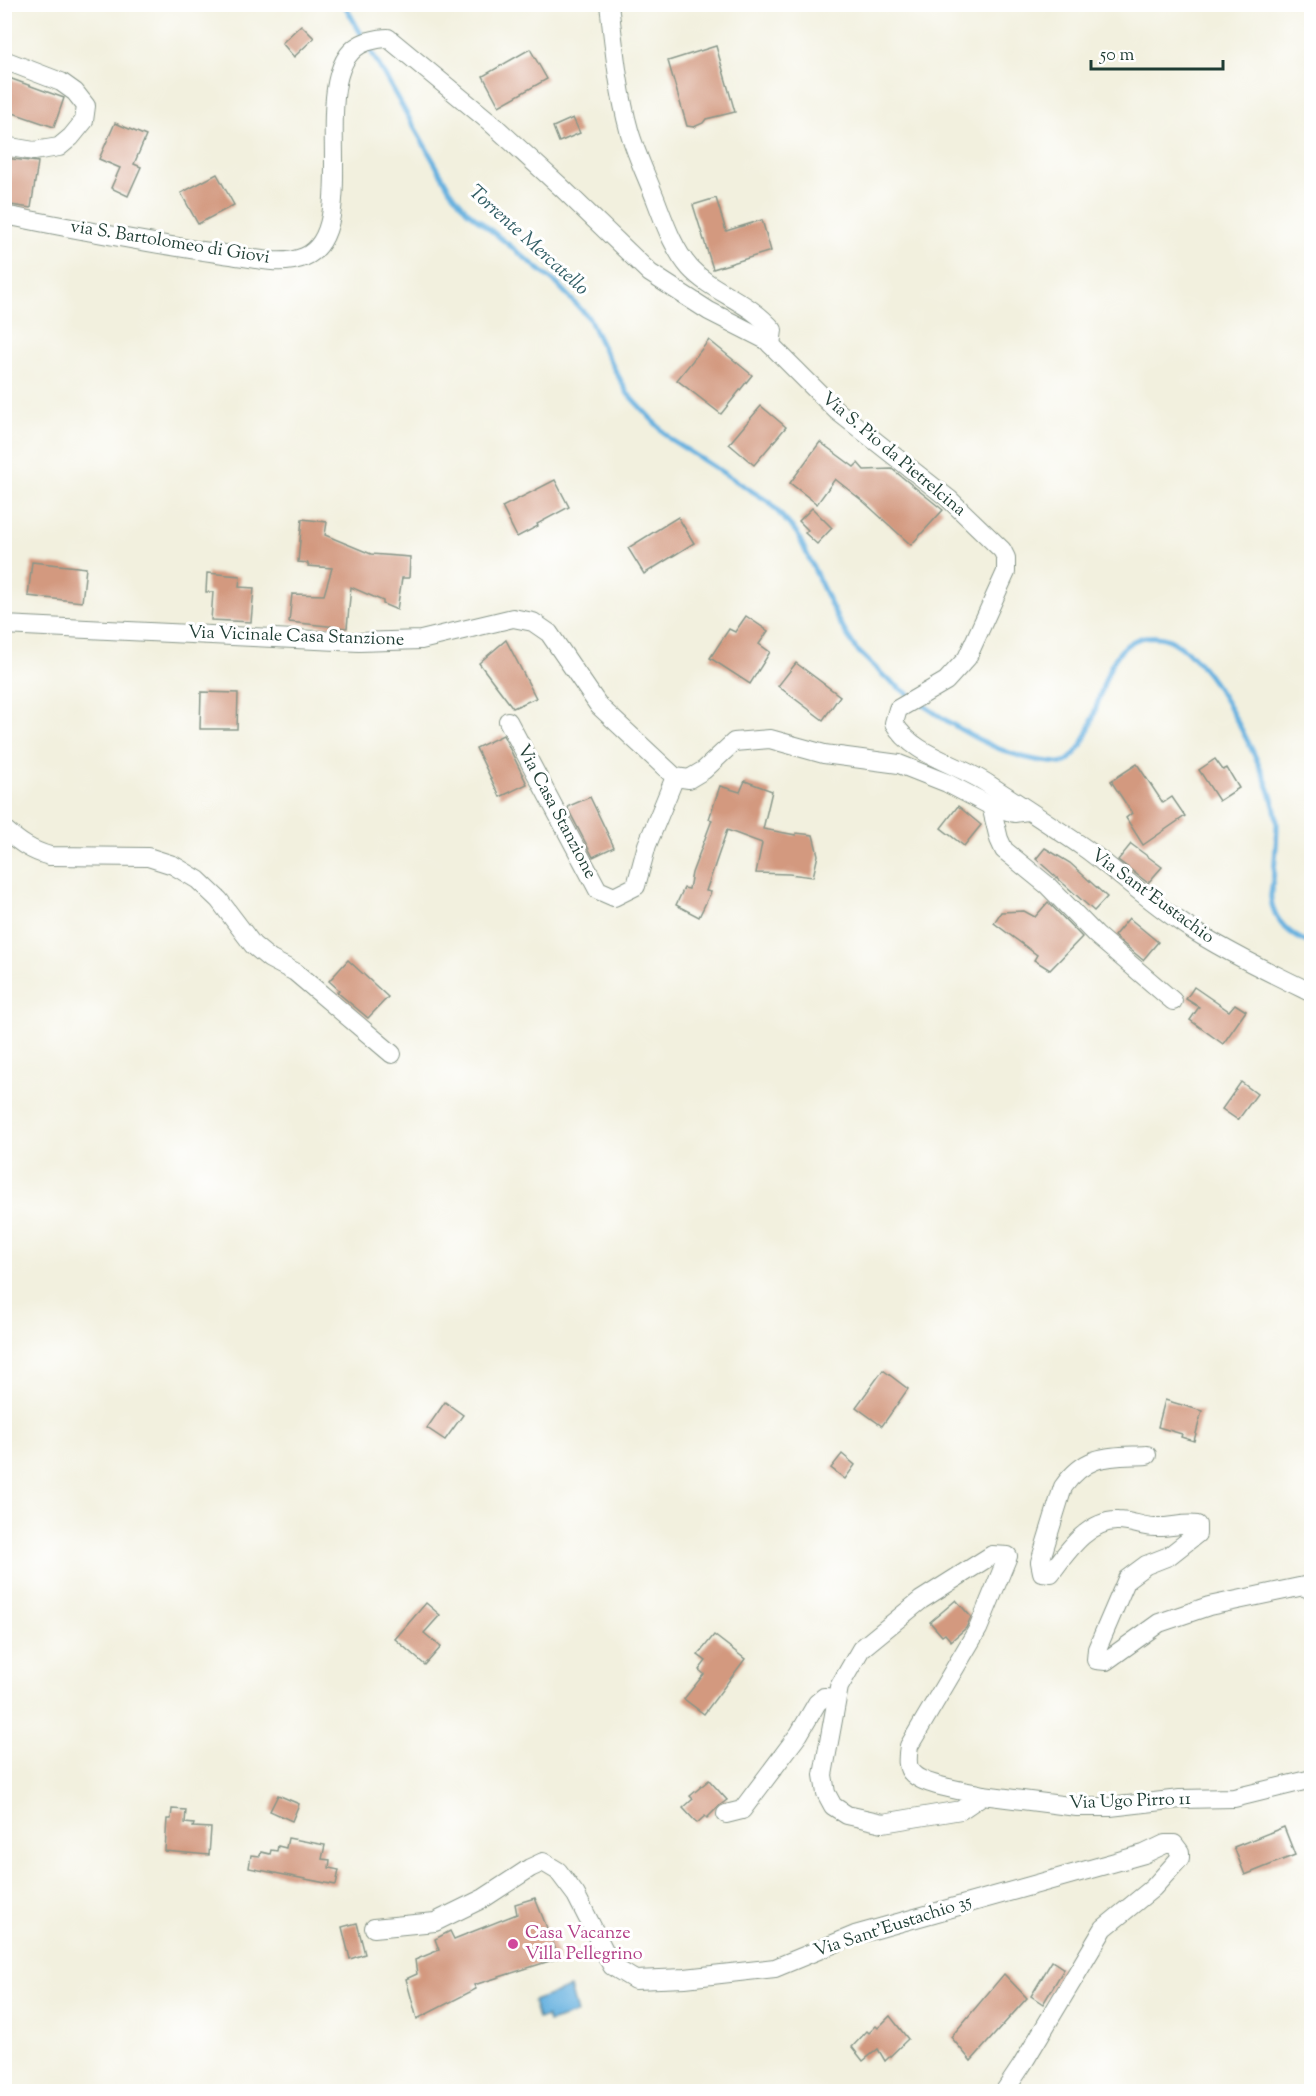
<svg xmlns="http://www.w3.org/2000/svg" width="1316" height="2096" font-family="'Sorts Mill Goudy',serif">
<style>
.water{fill:#66b1df;stroke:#42778a;stroke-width:1.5}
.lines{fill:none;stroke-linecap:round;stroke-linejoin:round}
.stream{stroke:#66b1df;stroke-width:5}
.building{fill:#d3997f}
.minor-casing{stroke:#889689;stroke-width:20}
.minor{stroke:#fff;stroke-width:18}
.hotel-dot{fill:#d1479c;stroke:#fff;stroke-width:2}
.labels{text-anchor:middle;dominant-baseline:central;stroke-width:6;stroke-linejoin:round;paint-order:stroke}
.street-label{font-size:18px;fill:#1f3d34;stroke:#fff}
.hotel-label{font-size:18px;fill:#b23c85;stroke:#fff;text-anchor:start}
.water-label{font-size:20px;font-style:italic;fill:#346067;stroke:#fff}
</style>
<rect width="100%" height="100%" fill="#fff"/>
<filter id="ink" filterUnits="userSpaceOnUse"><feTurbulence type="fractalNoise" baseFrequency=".0167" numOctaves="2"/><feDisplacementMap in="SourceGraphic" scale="12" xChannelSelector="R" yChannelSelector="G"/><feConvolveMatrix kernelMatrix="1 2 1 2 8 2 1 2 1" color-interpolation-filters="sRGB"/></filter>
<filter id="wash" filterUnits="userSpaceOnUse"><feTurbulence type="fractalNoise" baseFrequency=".008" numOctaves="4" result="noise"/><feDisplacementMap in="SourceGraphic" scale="24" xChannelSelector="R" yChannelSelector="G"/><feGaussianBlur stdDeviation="1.35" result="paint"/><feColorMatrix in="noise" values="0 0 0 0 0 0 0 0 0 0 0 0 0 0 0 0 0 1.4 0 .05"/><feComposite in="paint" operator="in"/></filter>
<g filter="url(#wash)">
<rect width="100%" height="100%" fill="#f2f0de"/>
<path class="water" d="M570,1988L577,2013L549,2022L547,2016L538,2019L533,2001Z"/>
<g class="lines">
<g class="stream">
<path d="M344,4L450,190L466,210L557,284L589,318L602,346L628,394L670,439L769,502L797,533L839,622L856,649L886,678L912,697"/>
<path d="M919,702C957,729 1003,758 1050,762C1054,762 1060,764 1063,763C1071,760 1075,753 1080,747C1102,715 1100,644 1146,637C1155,636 1164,637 1172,641C1184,648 1195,658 1203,668C1227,698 1275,785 1277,823C1277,842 1275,862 1273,881C1272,887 1270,894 1271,899C1273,921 1292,937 1312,944"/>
</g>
</g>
<g id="blocks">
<g class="building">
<path d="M301,25L314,38L294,57L282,43Z"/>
<path d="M716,46L735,112L706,119L703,123L694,127L687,126L668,61Z"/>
<path d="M530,49L547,79L499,106L483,76Z"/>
<path d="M9,78L64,98L54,127L13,113V111L4,108V91Z"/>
<path d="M573,118L580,133L559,142L553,127Z"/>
<path d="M115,123L146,136L134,164L141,167L128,196L111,188L120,168L99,159Z"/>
<path d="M4,158L38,162L31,208L4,204Z"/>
<path d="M217,174L234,205L198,224L181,193Z"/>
<path d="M716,198L726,231L762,220L771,251L713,269L693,205Z"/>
<path d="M709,340L752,375L721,414L677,380Z"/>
<path d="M761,406L786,427L754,465L729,444Z"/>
<path d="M820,442L854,467L858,463L864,470L892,469L943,510L911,545L864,502L835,479L817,504L790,483Z"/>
<path d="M555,480L569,507L537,524L538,526L517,537L502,507Z"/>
<path d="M812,508L832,528L817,544L805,533L808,530L799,521Z"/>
<path d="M678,517L694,543L644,574L628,548Z"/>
<path d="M302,519L327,522L325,535L371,554L410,557L409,578H402L397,610L383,604V601L351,587L347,628L289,622L292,594L324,595L332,568L308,566V563L298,562Z"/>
<path d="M32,562L86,568L82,602L28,596Z"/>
<path d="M207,573L240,576L239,587L254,588L251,622L211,620L213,592H206Z"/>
<path d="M746,616L768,631L759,644L770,652L750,684L710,658L729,629L735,632Z"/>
<path d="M506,640L536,698L513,708L479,663Z"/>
<path d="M796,663L840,696L823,720L778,686Z"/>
<path d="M201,692L238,693L237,729H200Z"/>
<path d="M503,735L527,784L500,797L476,748Z"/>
<path d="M1215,759L1223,770L1227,768L1239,788L1219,801L1199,770Z"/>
<path d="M1137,764L1163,803L1172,797L1185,816L1143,845L1126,818L1132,813L1111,781Z"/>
<path d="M745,781L772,791L763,829L796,835V833L813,835L818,855L813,877L789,874L756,873L762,843L727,830L706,891L711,892L699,917L676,905L684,888L689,889L692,873L712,820L709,819L720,786L740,792Z"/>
<path d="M590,797L614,847L593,857L568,809L569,806Z"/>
<path d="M958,806L981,825L964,846L941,828Z"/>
<path d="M1131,844L1162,867L1148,883L1118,860Z"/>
<path d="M1045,848L1070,863L1107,897L1094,911L1036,859Z"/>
<path d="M1048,902L1082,937L1050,970L1034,960L1037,955L994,923L1001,912L1024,911L1035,917Z"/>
<path d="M1129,918L1158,942L1143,960L1114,936Z"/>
<path d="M348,960L388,997L368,1018L337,992L339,990L329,981Z"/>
<path d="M1194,987L1229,1011L1235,1004L1246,1011L1223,1044L1190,1020L1199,1007L1186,999Z"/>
<path d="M1241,1082L1257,1094L1238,1120L1222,1109Z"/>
<path d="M883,1370L908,1389L882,1426L856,1407Z"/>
<path d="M1165,1400L1202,1411L1194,1441L1181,1437L1182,1434L1158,1427Z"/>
<path d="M445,1402L463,1415L445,1440L427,1428Z"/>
<path d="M842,1454L855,1465L845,1479L831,1468Z"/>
<path d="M956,1600L971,1617L966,1628L951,1641L945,1634L942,1636L930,1622Z"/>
<path d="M426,1603L440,1615L424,1633L441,1647L425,1665L395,1639Z"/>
<path d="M714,1635L745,1659L704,1714L684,1699L704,1674L699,1670L706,1661L698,1655Z"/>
<path d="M709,1780L727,1800L719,1806L707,1818L705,1816L697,1823L683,1808L693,1799L690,1796Z"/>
<path d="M278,1795L299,1804L292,1821L270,1811Z"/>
<path d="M172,1809L186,1810L185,1823L194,1824L193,1827L211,1828L209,1855L165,1851L167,1819H171Z"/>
<path d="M1284,1827L1295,1855L1245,1875L1234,1847Z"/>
<path d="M288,1838L325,1845L322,1859L330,1860L329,1868L339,1870L336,1885L249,1868L251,1855L260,1856L261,1852L270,1854L271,1850L277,1851L278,1846L286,1848Z"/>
<path d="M535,1898L559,1958L474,1985L476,1989L417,2019L406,1979L417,1974L415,1960L439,1950L435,1939L450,1931L454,1939L517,1914L515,1904Z"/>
<path d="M357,1923L365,1954L350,1959L342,1927Z"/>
<path d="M1052,1961L1064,1969L1043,2004L1031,1996Z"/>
<path d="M1004,1974L1027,1998L971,2061L951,2037Z"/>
<path d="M890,2016L908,2039L885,2061L878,2049L863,2061L852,2047L867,2031L869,2033L876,2026L878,2028Z"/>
</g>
</g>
</g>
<g filter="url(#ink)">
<use href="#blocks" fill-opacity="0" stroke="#889689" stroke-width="1.5"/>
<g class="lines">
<defs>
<g id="minor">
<path d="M609,4C614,46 618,90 629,130C636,155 648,179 657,203C665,224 674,250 690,268C713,293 748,300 773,330L771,345"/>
<path d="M4,60L61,82L75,92L86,106L84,121L71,137L59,147L34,151L4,146"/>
<path d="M4,215C77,229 150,244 224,254C249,257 280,267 304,257C367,231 300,65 366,42C373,40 379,38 388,38L490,122L561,187L650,273L709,311L766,340L837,411L949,499L1002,550L1006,558V572L967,658L946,681L898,709L894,723C913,756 957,763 988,784C1020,805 1054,827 1086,849C1121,875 1154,905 1191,929C1229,953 1271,973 1312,993"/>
<path d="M4,625L359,642L421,640L513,618L533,622L549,633L599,706L675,777L689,779L704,770L734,742L770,739L824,754L899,764L947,783L991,806L1014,813L1027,811"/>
<path d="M508,721L598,890L614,897L636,886L647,845L675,777"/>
<path d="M991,806L999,839L1004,850L1047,885L1096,935L1173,1001"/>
<path d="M4,829C19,842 31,851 50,856L148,857L173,865L198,880L219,900L253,945L270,959L295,972L392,1054"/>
<path d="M1147,1455C1109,1457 1087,1453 1063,1487L1040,1562L1042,1572L1051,1573C1067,1552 1088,1520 1118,1521C1131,1521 1143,1527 1155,1527C1169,1528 1182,1523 1197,1525V1534L1169,1556L1146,1565L1127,1579L1097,1649L1096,1660L1106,1661L1159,1623L1209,1606L1304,1586L1312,1591"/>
<path d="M983,1795C965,1791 925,1786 913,1774C905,1767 908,1755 909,1746L978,1629L1008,1556L992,1555L921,1600L861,1649L839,1687L823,1775L826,1793L833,1806L847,1815L883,1823L961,1810L983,1795L1077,1807H1110L1180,1799L1234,1798L1312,1779"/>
<path d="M726,1814L742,1810L799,1734L817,1703L824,1697L836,1698"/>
<path d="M374,1928L435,1922L484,1898L530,1868L543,1862L558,1871L576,1895L612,1966L635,1980L685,1978L775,1968L855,1935L1144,1854L1165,1844H1174L1180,1852V1858L1153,1888L1104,1928L1022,2065L1004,2092"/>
</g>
</defs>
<use href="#minor" class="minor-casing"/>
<use href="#minor" class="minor"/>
</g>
</g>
<circle class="hotel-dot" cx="513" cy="1944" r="6"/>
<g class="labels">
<g class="street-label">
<text transform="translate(170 243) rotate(9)">via S. Bartolomeo di Giovi</text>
<text transform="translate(893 455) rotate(40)">Via S. Pio da Pietrelcina</text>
<text transform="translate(296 637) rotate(2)">Via Vicinale Casa Stanzione</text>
<text transform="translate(556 812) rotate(62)">Via Casa Stanzione</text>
<text transform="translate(1152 897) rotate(36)">Via Sant'Eustachio</text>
<text transform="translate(1130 1802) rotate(-2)">Via Ugo Pirro 11</text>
<text transform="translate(893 1927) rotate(-18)">Via Sant'Eustachio 35</text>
</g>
<g class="hotel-label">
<text x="525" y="1934">Casa Vacanze<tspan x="525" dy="21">Villa Pellegrino</tspan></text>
</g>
<g class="water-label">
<text transform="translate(528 241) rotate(42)">Torrente Mercatello</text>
</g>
</g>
<rect width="1316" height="2096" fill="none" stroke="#fff" stroke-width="24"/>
<path d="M1091 60v9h132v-9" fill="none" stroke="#1f3d34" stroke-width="3"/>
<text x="1100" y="60" font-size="18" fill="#1f3d34" stroke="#ffffff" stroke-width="4.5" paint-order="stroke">50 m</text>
</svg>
